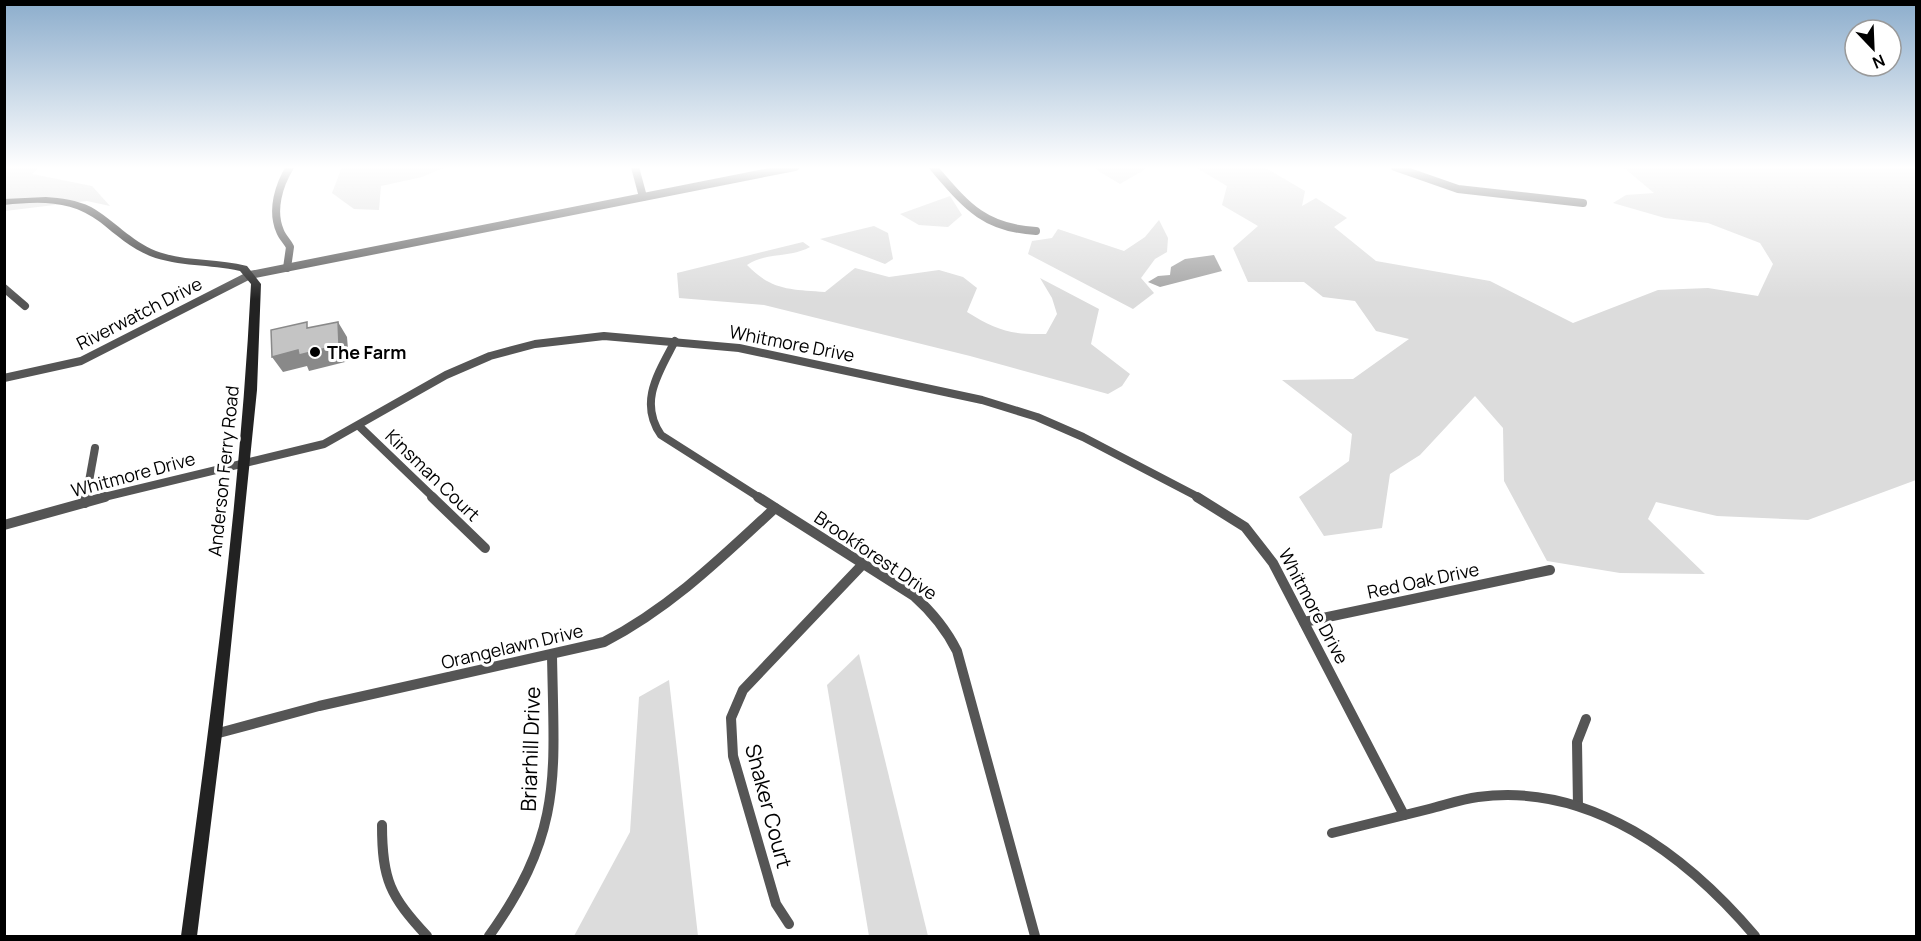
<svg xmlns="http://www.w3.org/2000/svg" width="1921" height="941" font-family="Manrope,sans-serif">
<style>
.green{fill:#dcdcdc}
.water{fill:#a3a3a3}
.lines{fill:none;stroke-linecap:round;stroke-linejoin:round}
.street-far1{stroke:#555;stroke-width:8}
.street{stroke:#555;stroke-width:10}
.secondary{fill:#222;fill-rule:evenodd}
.shaded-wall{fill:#898989}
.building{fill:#c4c4c4;stroke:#898989;stroke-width:1.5}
.poi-dot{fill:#000;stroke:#fff;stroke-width:2}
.labels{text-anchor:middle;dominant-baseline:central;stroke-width:6;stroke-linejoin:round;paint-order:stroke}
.street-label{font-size:18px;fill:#000;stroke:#fff}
.poi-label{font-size:18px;font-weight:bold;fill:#000;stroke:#fff;text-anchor:start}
.near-street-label{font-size:21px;fill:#000;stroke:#fff}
</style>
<rect width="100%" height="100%" fill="#fff"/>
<g class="green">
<path d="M40,167L32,174L92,186L110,206L87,201L5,211L4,168Z"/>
<path d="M342,167H446L422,177L381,186L379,210L354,209L332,193Z"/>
<path d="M1092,167H1149L1120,184Z"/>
<path d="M1264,167L1305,191L1302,206L1316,198L1347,218L1334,227L1376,261L1490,281L1573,323L1658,290L1708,288L1758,296L1773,264L1760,243L1708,223L1665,218L1613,203L1626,195L1654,193L1623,167H1916V480L1808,520L1717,516L1656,502L1648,519L1705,574L1620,573L1547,561L1504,481L1503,428L1475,396L1420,455L1390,474L1382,528L1324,536L1299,497L1349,461L1352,434L1282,380L1353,379L1409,339L1376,331L1355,301L1323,297L1304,282H1248L1233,248L1258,226L1222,205L1227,186L1195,167Z"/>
<path d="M950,196L962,215L948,227L919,225L900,214Z"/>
<path d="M1159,220L1168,238L1167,252L1155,259L1141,278L1154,293L1133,309L1028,254L1032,241L1052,238L1058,229L1124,251L1145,237Z"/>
<path d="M874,226L888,233L893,259L885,264L820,239Z"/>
<path d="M803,242L810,247C790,258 766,252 747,265C772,291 791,289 825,292L855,268L889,277L939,270L963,277L977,288L967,312C996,330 1011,335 1046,334L1057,314L1052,298L1040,278L1099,309L1091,344L1130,374L1122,386L1108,394L970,356L764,305L679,298L677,273Z"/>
<path d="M859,654L928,936H869L827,685Z"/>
<path d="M669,680L698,936H574L630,832L639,697Z"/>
</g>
<path class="water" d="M1214,255L1222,271L1160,287L1148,282L1158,276L1170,275L1171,267L1185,259Z"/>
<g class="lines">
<g class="street-far1">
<path d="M635,167L643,197"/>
<path d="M933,167C966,205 983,228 1036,231"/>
<path d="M1395,167L1458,189L1583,203"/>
<path d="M287,268L290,247C287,241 282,237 280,231C271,210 279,185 290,167"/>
<path d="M4,288L25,306"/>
<path d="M675,341C659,372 638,402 661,435L760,498"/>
<path d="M4,378L81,361L250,275L795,167"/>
<path d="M359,426L434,498"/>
<path d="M86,498L95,448"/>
<path d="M100,498L324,444L446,375L490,356L535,344L604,336L739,348L982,400L1037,417L1083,437L1200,498"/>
</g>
<g class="street">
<path d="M432,497L485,548"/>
<path d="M758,497L914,596C932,612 946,629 957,651L1035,936"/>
<path d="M1197,497L1245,527L1273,563L1404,815"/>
<path d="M85,503L86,497"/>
<path d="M4,525L105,497"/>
<path d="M1304,622L1550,570"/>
<path d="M215,734L319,706L604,642C670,608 721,558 775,508"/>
<path d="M1578,806L1577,742L1586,719"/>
<path d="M382,825C382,880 390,896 427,936"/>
<path d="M1332,833C1364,825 1397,817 1429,809C1445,805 1462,799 1478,797C1591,782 1687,856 1755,936"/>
<path d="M789,924L776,904L733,756L731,718L743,690L863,564"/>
<path d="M489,936C564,831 554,776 552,655"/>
</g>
<path class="secondary" d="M46,197C61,198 77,200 91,207C114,220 131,241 156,251C185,262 217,258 247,266L261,284L257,390L222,734L197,936H181C210,720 240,502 251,284L240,271C210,264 179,267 150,256C131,248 116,235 100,222C71,200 40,201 4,205V199Z"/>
</g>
<path class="shaded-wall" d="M338,322L347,337L349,361L309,371L307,366L283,372L272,357Z"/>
<path class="building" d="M307,322V328L338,322L339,345L299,355L298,350L272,357L271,330Z"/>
<linearGradient id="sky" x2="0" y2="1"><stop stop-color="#8cadcc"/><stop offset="0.56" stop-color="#fff"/><stop offset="1" stop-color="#fff" stop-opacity="0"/></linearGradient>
<rect width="1921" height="299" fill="url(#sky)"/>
<circle class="poi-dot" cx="315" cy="352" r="6"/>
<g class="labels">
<g class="street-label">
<text transform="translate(139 313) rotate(-27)">Riverwatch Drive</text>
<text transform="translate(792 343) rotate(11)">Whitmore Drive</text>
<text transform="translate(223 471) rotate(-84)">Anderson Ferry Road</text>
<text transform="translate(133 474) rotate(-15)">Whitmore Drive</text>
<text transform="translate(433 475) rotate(44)">Kinsman Court</text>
<text transform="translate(876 555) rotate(34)">Brookforest Drive</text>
<text transform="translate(1423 580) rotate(-12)">Red Oak Drive</text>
<text transform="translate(1314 606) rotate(62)">Whitmore Drive</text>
<text transform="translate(512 646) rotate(-13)">Orangelawn Drive</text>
</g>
<g class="poi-label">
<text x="327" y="352">The Farm</text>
</g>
<g class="near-street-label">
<text transform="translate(530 749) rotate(-88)">Briarhill Drive</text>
<text transform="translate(769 806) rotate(75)">Shaker Court</text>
</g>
</g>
<rect width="1921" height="941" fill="none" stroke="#000000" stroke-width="12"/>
<g transform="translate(1873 48) rotate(157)"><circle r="28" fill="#ffffff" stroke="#999999" stroke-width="1.5"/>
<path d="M0-4.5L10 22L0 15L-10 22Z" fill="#000000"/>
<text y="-9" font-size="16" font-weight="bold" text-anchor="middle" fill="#000000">N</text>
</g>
</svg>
